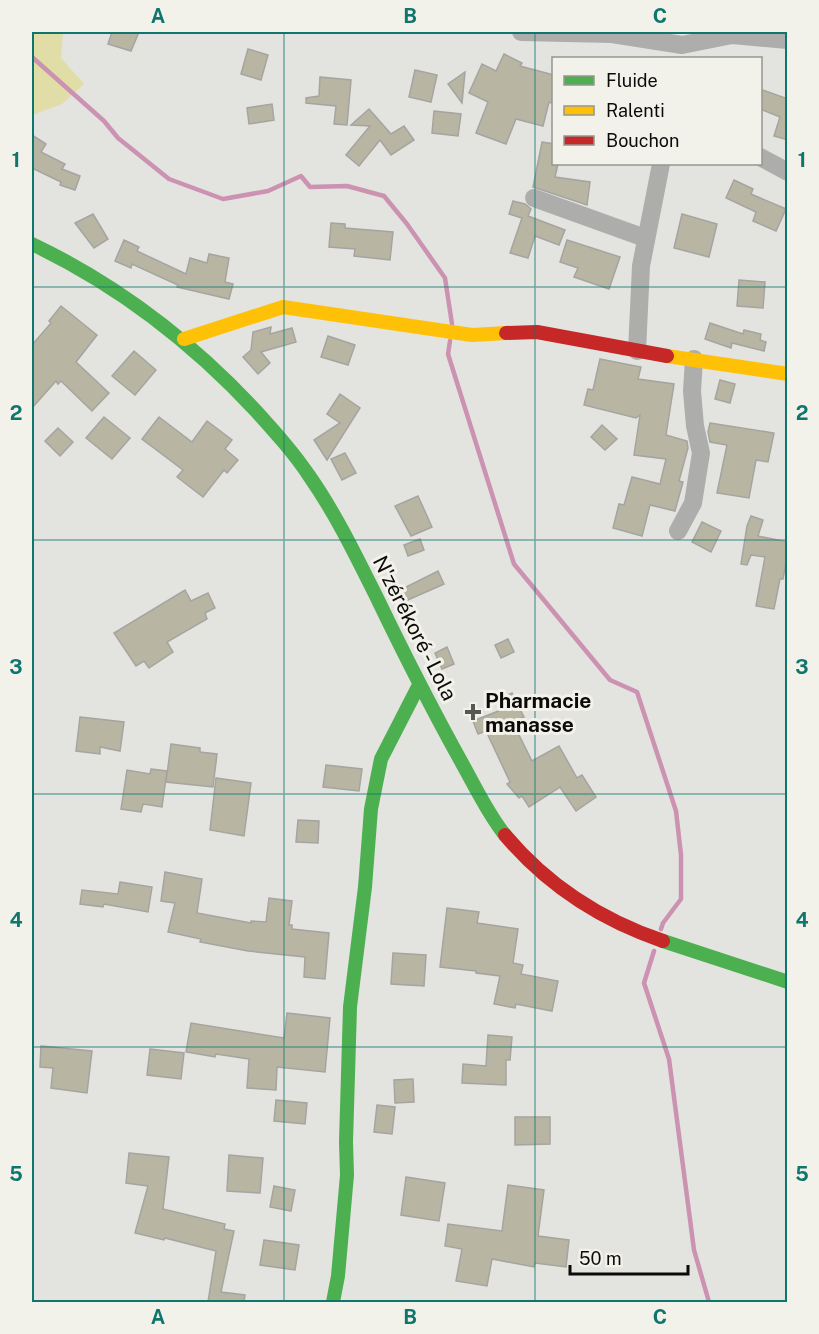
<svg xmlns="http://www.w3.org/2000/svg" width="819" height="1334" font-family="'Public Sans',sans-serif">
<style>
.green{fill:#e0dda6}
.lines{fill:none;stroke-linecap:round;stroke-linejoin:round}
.stream{stroke:#cc92b2;stroke-width:4.5}
.building{fill:#b8b6a2;stroke:#a5a4a1;stroke-width:1.5}
.street{stroke:#adadac;stroke-width:18}
.fast{stroke:#4caf50;stroke-width:14}
.slow{stroke:#ffc107;stroke-width:14}
.jam{stroke:#c62828;stroke-width:14}
.grid{fill:none;stroke:#0f766e;stroke-width:1.5;stroke-opacity:0.55}
.poi-dot{fill:#575754;stroke:#f2f2ea;stroke-width:2}
.labels{text-anchor:middle;dominant-baseline:central;stroke-width:6;stroke-linejoin:round;paint-order:stroke}
.street-label{font-size:21px;fill:#0c0b09;stroke:#f2f2ea}
.poi-label{font-size:21px;font-weight:bold;fill:#0c0b09;stroke:#f2f2ea;text-anchor:start}
.neatline{fill:none;stroke:#0f766e;stroke-width:2}
.grid-label{font-size:20px;text-anchor:middle;font-weight:bold;fill:#0f766e}
</style>
<rect width="100%" height="100%" fill="#e3e3df"/>
<path class="green" d="M32,32H63L61,58L84,84L62,104L32,115Z"/>
<g class="lines">
<g class="stream">
<path d="M32,57L104,121L118,138L169,179L223,199L268,191L301,176L310,187L347,186L384,196L407,224L445,278L452,324"/>
<path d="M450,341L448,354L514,564L610,680L637,692L676,811L681,855V899L663,923L661,929"/>
<path d="M654,951L644,983L669,1059L694,1250L709,1302"/>
</g>
</g>
<g class="building">
<path d="M112,32H139L131,51L108,44Z"/>
<path d="M248,49L268,55L261,80L241,74Z"/>
<path d="M504,54L522,63L520,66L554,75V104L549,102L543,126L516,119L506,144L476,133L488,102L469,93L482,64L496,71Z"/>
<path d="M415,70L437,75L431,102L409,97Z"/>
<path d="M465,72L462,103L448,84Z"/>
<path d="M320,77L351,80L347,125L334,124L336,106L306,103V98L319,96Z"/>
<path d="M760,89L788,99V140L774,136L780,117L760,109Z"/>
<path d="M272,104L274,120L249,124L247,108Z"/>
<path d="M369,109L391,134L404,126L414,140L391,155L380,140L359,166L346,155L370,126L351,125Z"/>
<path d="M434,111L461,114L458,136L432,133Z"/>
<path d="M32,135L46,144L41,152L65,164L62,169L80,176L75,190L60,185L61,182L32,168Z"/>
<path d="M542,142L554,144V164H558L555,177L590,182L587,205L533,187Z"/>
<path d="M734,180L753,189L751,194L786,209L776,231L753,221L756,212L726,198Z"/>
<path d="M513,201L525,204L531,209L528,216L565,230L559,245L535,236L528,258L510,253L522,218L509,214Z"/>
<path d="M93,214L108,239L94,248L75,223Z"/>
<path d="M682,214L717,224L709,257L674,248Z"/>
<path d="M331,223L345,224V228L393,232L390,260L354,256L355,249L329,247Z"/>
<path d="M124,240L139,247L137,251L186,274L190,258L207,263L209,254L229,258L225,282L233,284L229,299L177,287L178,285L132,264L131,268L115,261Z"/>
<path d="M567,240L620,257L609,289L574,277L578,268L560,262Z"/>
<path d="M739,280L765,282L763,308L737,306Z"/>
<path d="M61,306L97,335L76,362L109,393L92,411L61,381L58,384L56,381L32,408V345L51,323L49,321Z"/>
<path d="M710,323L743,334L744,330L761,334L760,340L766,342L764,351L732,343L731,348L705,339Z"/>
<path d="M271,327L270,334L292,328L296,342L261,352L270,363L258,374L243,357L251,350L253,332Z"/>
<path d="M328,336L355,345L348,365L321,357Z"/>
<path d="M134,351L156,370L135,395L112,376Z"/>
<path d="M600,359L641,367L638,379L674,384L666,435L687,441L688,448L679,481L683,482L675,511L650,505L642,536L613,528L619,504L624,505L632,477L660,484L666,459L634,455L640,415L636,418L584,405L588,389L593,390Z"/>
<path d="M720,380L735,384L730,403L715,399Z"/>
<path d="M340,394L360,408L327,460L314,440L340,423L327,414Z"/>
<path d="M104,417L130,438L112,459L86,438Z"/>
<path d="M159,417L192,442L207,421L232,440L225,449L238,460L227,473L224,470L203,497L177,477L183,470L142,439Z"/>
<path d="M710,423L774,433L768,462L756,460L749,498L717,493L727,445L710,442L708,432Z"/>
<path d="M602,425L617,439L605,450L591,437Z"/>
<path d="M58,428L73,442L60,456L45,441Z"/>
<path d="M345,453L356,473L342,480L331,459Z"/>
<path d="M418,496L432,527L411,536L395,506Z"/>
<path d="M751,516L763,520L758,536L788,542V563H786L783,579H780L774,609L756,606L765,557L751,555L747,565L741,564L747,526Z"/>
<path d="M702,522L721,531L711,552L692,542Z"/>
<path d="M420,539L424,550L408,556L404,545Z"/>
<path d="M438,571L444,584L401,603L396,592Z"/>
<path d="M185,590L191,601L208,593L215,608L205,613L207,619L167,642L173,652L149,668L144,661L136,666L114,633Z"/>
<path d="M508,639L514,652L501,658L495,645Z"/>
<path d="M447,647L454,664L442,669L435,653Z"/>
<path d="M512,693L524,717L512,721L532,761L559,746L577,778L582,775L596,797L576,811L560,787L529,807L522,796L519,798L507,784L510,782L486,731L478,734L473,721L501,710L496,700Z"/>
<path d="M80,717L124,722L120,751L100,747V754L76,751Z"/>
<path d="M171,744L200,748V752L217,754L213,787L166,782Z"/>
<path d="M326,765L362,769L359,791L323,787Z"/>
<path d="M151,769L167,771L162,807L143,804L141,812L121,809L127,770L150,774Z"/>
<path d="M216,778L251,783L244,836L210,830Z"/>
<path d="M298,820L319,821L318,843L296,842Z"/>
<path d="M165,872L202,879L197,913L251,923V921L266,922L269,898L292,901L289,925H292V929L329,933L325,979L304,977L305,957L248,951L200,942L201,939L168,932L175,903L161,901Z"/>
<path d="M120,882L152,887L148,912L104,904L103,907L80,904L82,890L118,894Z"/>
<path d="M447,908L479,912L477,923L518,929L513,963L523,965L521,974L558,981L552,1011L516,1004L515,1008L494,1004L500,976L476,973V971L440,967Z"/>
<path d="M393,953L426,955L424,986L391,984Z"/>
<path d="M287,1013L330,1018L325,1072L277,1067L276,1090L247,1088L249,1059L216,1054L215,1057L186,1052L191,1023L284,1038Z"/>
<path d="M488,1035L512,1037L510,1060H506V1085L462,1083L463,1064L486,1066Z"/>
<path d="M41,1046L92,1051L87,1093L51,1088L53,1068L40,1067Z"/>
<path d="M150,1049L184,1053L181,1079L147,1075Z"/>
<path d="M413,1079L414,1102L395,1103L394,1080Z"/>
<path d="M276,1100L307,1103L305,1124L274,1121Z"/>
<path d="M377,1105L395,1107L392,1134L374,1132Z"/>
<path d="M515,1117H550V1144L515,1145Z"/>
<path d="M129,1153L169,1157L163,1209L225,1224L224,1229L234,1231L221,1292L245,1295L244,1302H208L216,1251L165,1238L164,1240L135,1233L148,1186L126,1183Z"/>
<path d="M229,1155L263,1158L260,1193L227,1191Z"/>
<path d="M406,1177L445,1183L439,1221L401,1215Z"/>
<path d="M508,1185L544,1190L538,1236L569,1240L566,1267L535,1263L534,1267L492,1259L487,1286L456,1281L462,1249L445,1246L448,1224L502,1231Z"/>
<path d="M274,1186L295,1190L291,1211L270,1207Z"/>
<path d="M264,1240L299,1245L295,1270L260,1265Z"/>
</g>
<g class="lines">
<g class="street">
<path d="M521,32L612,34L682,45L732,35L788,40"/>
<path d="M760,157L788,172"/>
<path d="M534,198L645,238"/>
<path d="M637,351L641,266L661,164"/>
<path d="M678,531L693,503L701,453L695,426L692,391L694,359"/>
</g>
<g class="fast">
<path d="M32,244C118,285 191,341 256,411C275,432 294,453 310,477C337,516 357,558 378,600C405,656 433,711 463,765C476,788 488,814 505,835"/>
<path d="M663,941L788,982"/>
<path d="M333,1302L338,1276L347,1175L346,1142L350,1007L365,887L371,809L381,759L419,685"/>
</g>
<g class="slow">
<path d="M184,339L283,307L472,335L506,333"/>
<path d="M667,356L788,374"/>
</g>
<g class="jam">
<path d="M506,333L537,332L667,356"/>
<path d="M505,835C547,885 601,920 663,941"/>
</g>
</g>
<path class="grid" d="M284,32V1302M535,32V1302M32,287H788M32,540H788M32,794H788M32,1047H788"/>
<path class="poi-dot" d="M470 703h6v6h6v6h-6v6h-6v-6h-6v-6h6z"/>
<g class="labels">
<g class="street-label">
<text transform="translate(415 628) rotate(63)">N'zérékoré - Lola</text>
</g>
<g class="poi-label">
<text x="485" y="700">Pharmacie<tspan x="485" dy="24">manasse</tspan></text>
</g>
</g>
<rect width="819" height="1334" fill="none" stroke="#f2f2ea" stroke-width="66"/>
<rect x="552" y="57" width="210" height="108" fill="#f2f2ea" stroke="#969690" stroke-width="1.5"/>
<rect x="564" y="76" width="30" height="9" fill="#4caf50" stroke="#969690" stroke-width="1.5"/>
<text x="606" y="87" font-size="18" fill="#0c0b09">Fluide</text>
<rect x="564" y="106" width="30" height="9" fill="#ffc107" stroke="#969690" stroke-width="1.5"/>
<text x="606" y="117" font-size="18" fill="#0c0b09">Ralenti</text>
<rect x="564" y="136" width="30" height="9" fill="#c62828" stroke="#969690" stroke-width="1.5"/>
<text x="606" y="147" font-size="18" fill="#0c0b09">Bouchon</text>
<path d="M570 1265v9h118v-9" fill="none" stroke="#0c0b09" stroke-width="3"/>
<text x="579" y="1265" font-size="18" fill="#0c0b09" stroke="#f2f2ea" stroke-width="4.5" paint-order="stroke">50 m</text>
<rect x="33" y="33" width="753" height="1268" class="neatline"/>
<g class="grid-label">
<text x="158" y="23">A</text>
<text x="410" y="23">B</text>
<text x="660" y="23">C</text>
<text x="16" y="167">1</text>
<text x="802" y="167">1</text>
<text x="16" y="420">2</text>
<text x="802" y="420">2</text>
<text x="16" y="674">3</text>
<text x="802" y="674">3</text>
<text x="16" y="927">4</text>
<text x="802" y="927">4</text>
<text x="16" y="1181">5</text>
<text x="802" y="1181">5</text>
<text x="158" y="1324">A</text>
<text x="410" y="1324">B</text>
<text x="660" y="1324">C</text>
</g>
</svg>
